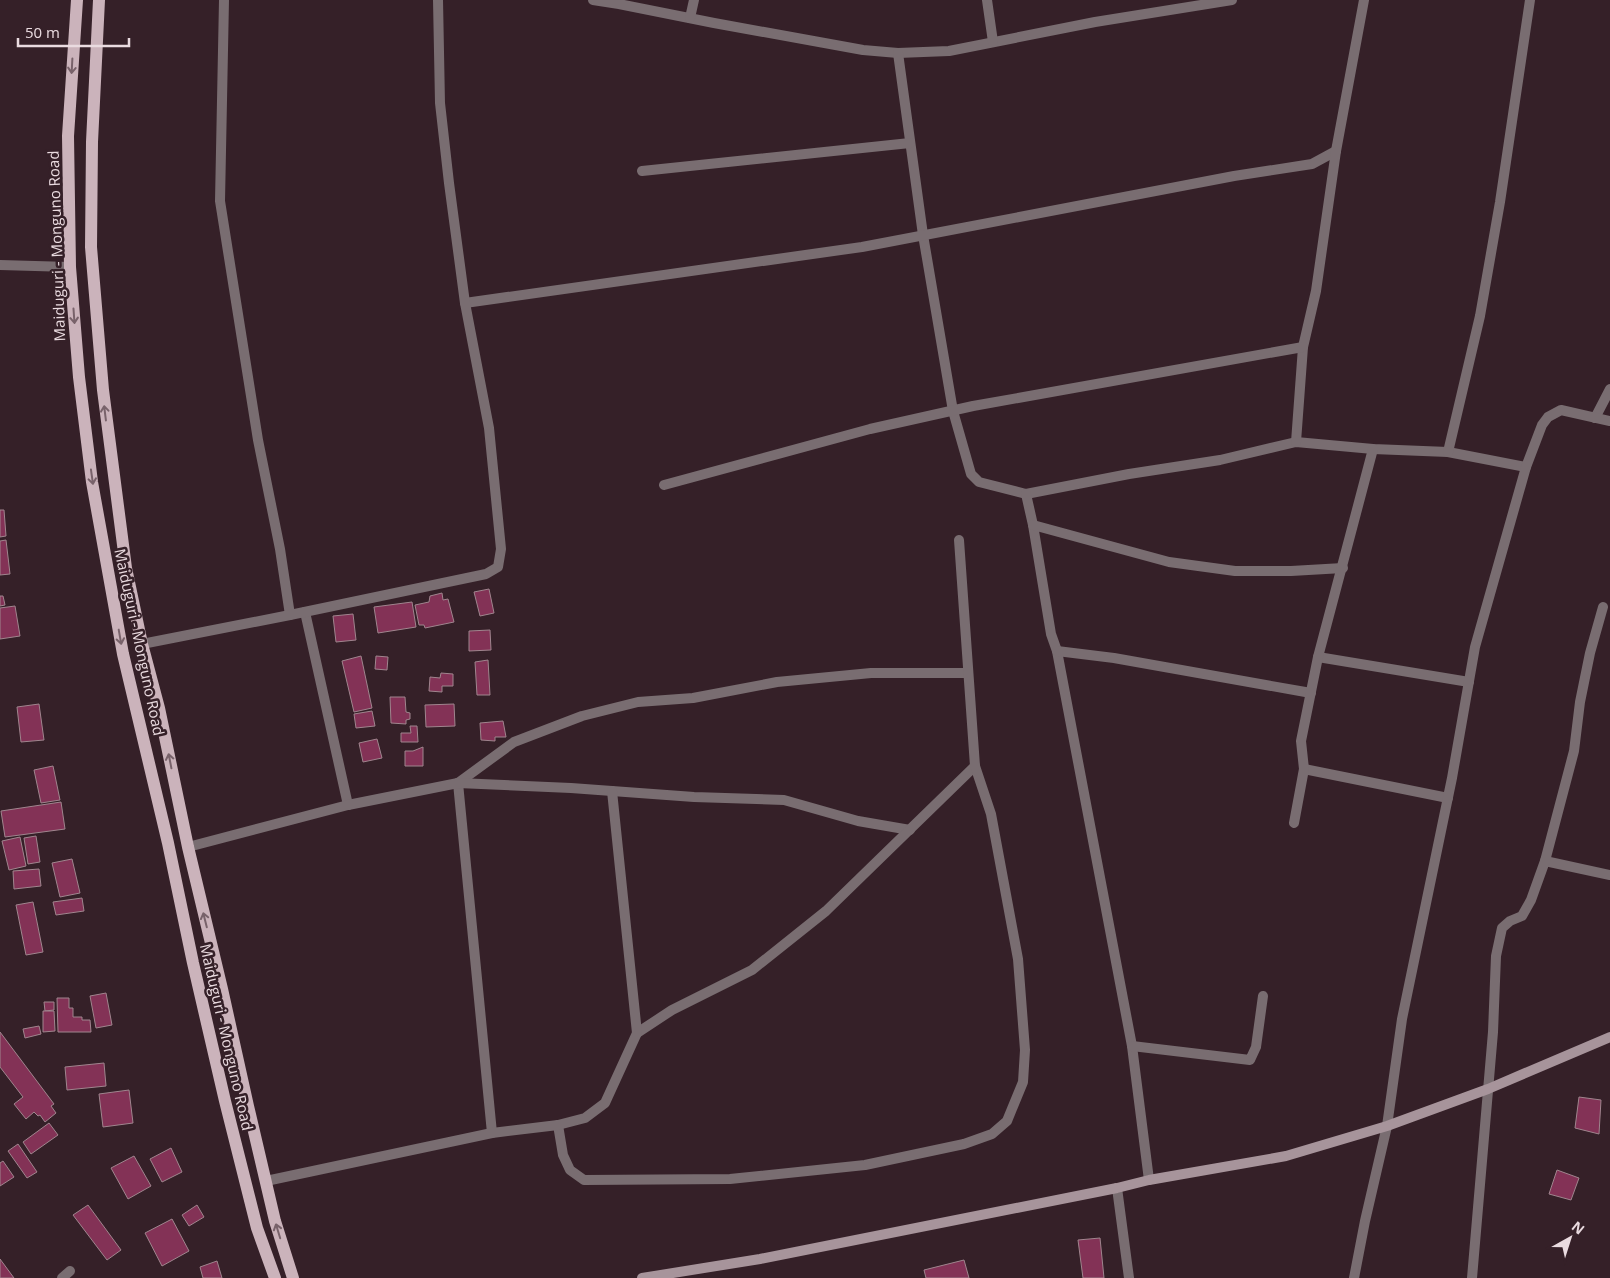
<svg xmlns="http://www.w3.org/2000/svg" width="1610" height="1278" font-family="'Open Sans',sans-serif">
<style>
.building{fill:#833256;stroke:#a0858e}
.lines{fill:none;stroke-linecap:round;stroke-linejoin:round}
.street{stroke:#796d71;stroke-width:10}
.secondary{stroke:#a7949b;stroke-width:10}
.primary{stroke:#cbb3bb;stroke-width:12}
.oneway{stroke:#78626a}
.labels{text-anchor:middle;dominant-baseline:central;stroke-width:5;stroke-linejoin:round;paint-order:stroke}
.street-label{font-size:15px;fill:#eadbe0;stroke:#352028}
</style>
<rect width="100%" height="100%" fill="#352028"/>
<g class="building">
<path d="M0,510H4L6,536L0,537Z"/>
<path d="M6,540L10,574L0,575V541Z"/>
<path d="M489,589L494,613L480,616L474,592Z"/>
<path d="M442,593L443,600L448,599L454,622L425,628L424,625H419L415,605L429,602L430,596Z"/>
<path d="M0,596H3L5,605L0,606Z"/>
<path d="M412,602L416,627L378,633L374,607Z"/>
<path d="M15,606L20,636L0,639V608Z"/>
<path d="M353,614L356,640L336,642L333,616Z"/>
<path d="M490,630L491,650L469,651V631Z"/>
<path d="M361,656L372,708L354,712L342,661Z"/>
<path d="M376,656L388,657L387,670L375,669Z"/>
<path d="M488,660L490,695H477L475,662Z"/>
<path d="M441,673L453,674V686H442V692L429,691L430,677L440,678Z"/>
<path d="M390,697H405L406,712L410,713V719L406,720V724L391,723Z"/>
<path d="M39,704L44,740L21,742L17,707Z"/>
<path d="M454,704L455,726L426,727L425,705Z"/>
<path d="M372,711L375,726L356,728L354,714Z"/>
<path d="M503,721L506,737H495V741L481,740L480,723Z"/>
<path d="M410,726H417L418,742H401V733H411Z"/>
<path d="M377,739L382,758L363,762L359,743Z"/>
<path d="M423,747V766H405V751H413Z"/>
<path d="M53,766L60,800L41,803L34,770Z"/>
<path d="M61,802L65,829L5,837L1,811Z"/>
<path d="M36,836L40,862L28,864L24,838Z"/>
<path d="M20,837L26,866L9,870L2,841Z"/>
<path d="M72,859L80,893L60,897L52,863Z"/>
<path d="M39,869L41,886L14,889L13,871Z"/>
<path d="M82,898L84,911L56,915L53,902Z"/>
<path d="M33,902L43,952L26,955L16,905Z"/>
<path d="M106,993L112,1025L96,1028L90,996Z"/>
<path d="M57,998H69V1008H73V1017H82V1020H90L91,1032H58Z"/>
<path d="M44,1002H54V1010L45,1011Z"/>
<path d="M43,1011H54L55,1031L43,1032Z"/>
<path d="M39,1026L41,1034L25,1038L23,1029Z"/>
<path d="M0,1032L54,1104L51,1106L56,1113L45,1122L40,1115L38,1116L34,1112L26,1119L14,1104L23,1097L0,1067Z"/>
<path d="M104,1063L106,1086L67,1090L65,1067Z"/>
<path d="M129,1090L133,1123L103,1127L99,1094Z"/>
<path d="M1579,1097L1601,1100L1599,1134L1575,1128Z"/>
<path d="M49,1123L58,1135L31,1154L23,1142Z"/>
<path d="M18,1144L37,1172L27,1178L8,1151Z"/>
<path d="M171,1148L182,1172L162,1182L150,1159Z"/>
<path d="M134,1156L151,1186L128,1199L111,1168Z"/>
<path d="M3,1161L14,1177L0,1186V1163Z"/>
<path d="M1557,1170L1579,1178L1571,1200L1549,1194Z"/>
<path d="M88,1205L121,1250L107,1260L73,1215Z"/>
<path d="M197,1205L204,1217L189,1226L182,1215Z"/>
<path d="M172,1219L189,1251L162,1266L145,1233Z"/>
<path d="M1100,1238L1104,1278H1083L1078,1240Z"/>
<path d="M0,1259L14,1278H0Z"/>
<path d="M964,1260L969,1278H926L924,1270Z"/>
<path d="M217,1261L222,1278H203L200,1267Z"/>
</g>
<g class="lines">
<g class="street">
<path d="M224,0L220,201L258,440L280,549L290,615"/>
<path d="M593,0L619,4L714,23L863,50L898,53L949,51L1095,22L1232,0"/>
<path d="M987,0L993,42"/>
<path d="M690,18L694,0"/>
<path d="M898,53L923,235L953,411L971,474L979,482L1026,494L1129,474L1220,460L1296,442L1373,449L1448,452L1526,467"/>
<path d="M642,171L910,143"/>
<path d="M0,265L70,267"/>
<path d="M465,303L862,247L1234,176L1312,164L1336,151"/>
<path d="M1595,418L1610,389"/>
<path d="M1296,442L1303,347L1316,291L1336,151L1364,0"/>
<path d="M1448,452L1480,316L1500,202L1530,0"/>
<path d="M664,485L870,429L973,406L1303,347"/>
<path d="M1026,494L1033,525L1051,634L1057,651L1132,1046L1149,1180"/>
<path d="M1033,525L1169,562L1235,571H1291L1343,568"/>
<path d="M305,612L348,805"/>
<path d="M142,644L290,615L486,574L498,567L501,549L489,428L465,303L449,183L440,103L438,0"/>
<path d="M1057,651L1114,658L1311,693"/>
<path d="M1318,657L1469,682"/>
<path d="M1304,769L1448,798"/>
<path d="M458,783L514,742L582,716L638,702L693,698L777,682L871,673H968"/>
<path d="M458,783L492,1133"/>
<path d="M1294,823L1304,769L1301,741L1318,657L1373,449"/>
<path d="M188,847L348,805L458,783L571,788L694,797L784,800L858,821L910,830"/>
<path d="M1545,861L1610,875"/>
<path d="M637,1033L672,1010L752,970L826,911L975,766"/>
<path d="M1132,1046L1250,1060L1256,1047L1263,996"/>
<path d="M558,1125L563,1155L570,1170L584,1180L730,1179L865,1165L964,1144L992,1134L1007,1121L1023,1082L1025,1050L1018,959L991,814L975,766L959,540"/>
<path d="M266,1181L492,1133L558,1125L585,1118L605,1103L637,1033L612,791"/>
<path d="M1117,1188L1129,1278"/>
<path d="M62,1278L70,1271"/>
<path d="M1354,1278L1365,1221L1387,1126L1402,1019L1452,778L1475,647L1526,467L1542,425L1548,417L1561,410L1610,421"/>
<path d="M1472,1278L1493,1032L1496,956L1502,928L1510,921L1522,916L1531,900L1545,861L1574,751L1580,702L1590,653L1603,607"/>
</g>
<path class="secondary" d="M642,1278L760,1259L1117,1188L1149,1180L1286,1156L1387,1126L1488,1089L1610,1037"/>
<g class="primary">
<path d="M77,0L68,136L70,267L79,377L92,482L123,654L168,843L193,963L225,1101L257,1228L275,1278"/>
<path d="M99,0L92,142L91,247L103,390L126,568L142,644L159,708L188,847L222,989L248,1106L275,1221L293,1278"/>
</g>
</g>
<defs><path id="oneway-shaft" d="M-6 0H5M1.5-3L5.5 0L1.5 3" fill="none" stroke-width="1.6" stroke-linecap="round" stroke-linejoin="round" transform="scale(1.25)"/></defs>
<g class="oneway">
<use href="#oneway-shaft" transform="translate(72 66) rotate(93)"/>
<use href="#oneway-shaft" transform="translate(74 316) rotate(86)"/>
<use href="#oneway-shaft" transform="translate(105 413) rotate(-97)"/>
<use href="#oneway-shaft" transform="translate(92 477) rotate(82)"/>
<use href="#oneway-shaft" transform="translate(120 637) rotate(80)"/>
<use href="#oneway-shaft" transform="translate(170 761) rotate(-101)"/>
<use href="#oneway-shaft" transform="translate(205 920) rotate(-104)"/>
<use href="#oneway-shaft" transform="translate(278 1231) rotate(-107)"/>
</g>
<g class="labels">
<g class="street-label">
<text transform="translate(56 246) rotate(-92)">Maiduguri - Monguno Road</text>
<text transform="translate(140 642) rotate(78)">Maiduguri - Monguno Road</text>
<text transform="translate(227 1037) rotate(77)">Maiduguri - Monguno Road</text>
</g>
</g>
<g transform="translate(1570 1238) rotate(39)" stroke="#352028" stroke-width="4" paint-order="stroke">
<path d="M0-4L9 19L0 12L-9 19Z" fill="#eadbe0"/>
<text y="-8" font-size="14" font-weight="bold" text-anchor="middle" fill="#eadbe0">N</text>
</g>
<path d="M18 38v8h111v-8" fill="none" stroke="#eadbe0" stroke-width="2.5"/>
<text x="25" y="38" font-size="15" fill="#eadbe0" stroke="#352028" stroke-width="4" paint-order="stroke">50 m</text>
</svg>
